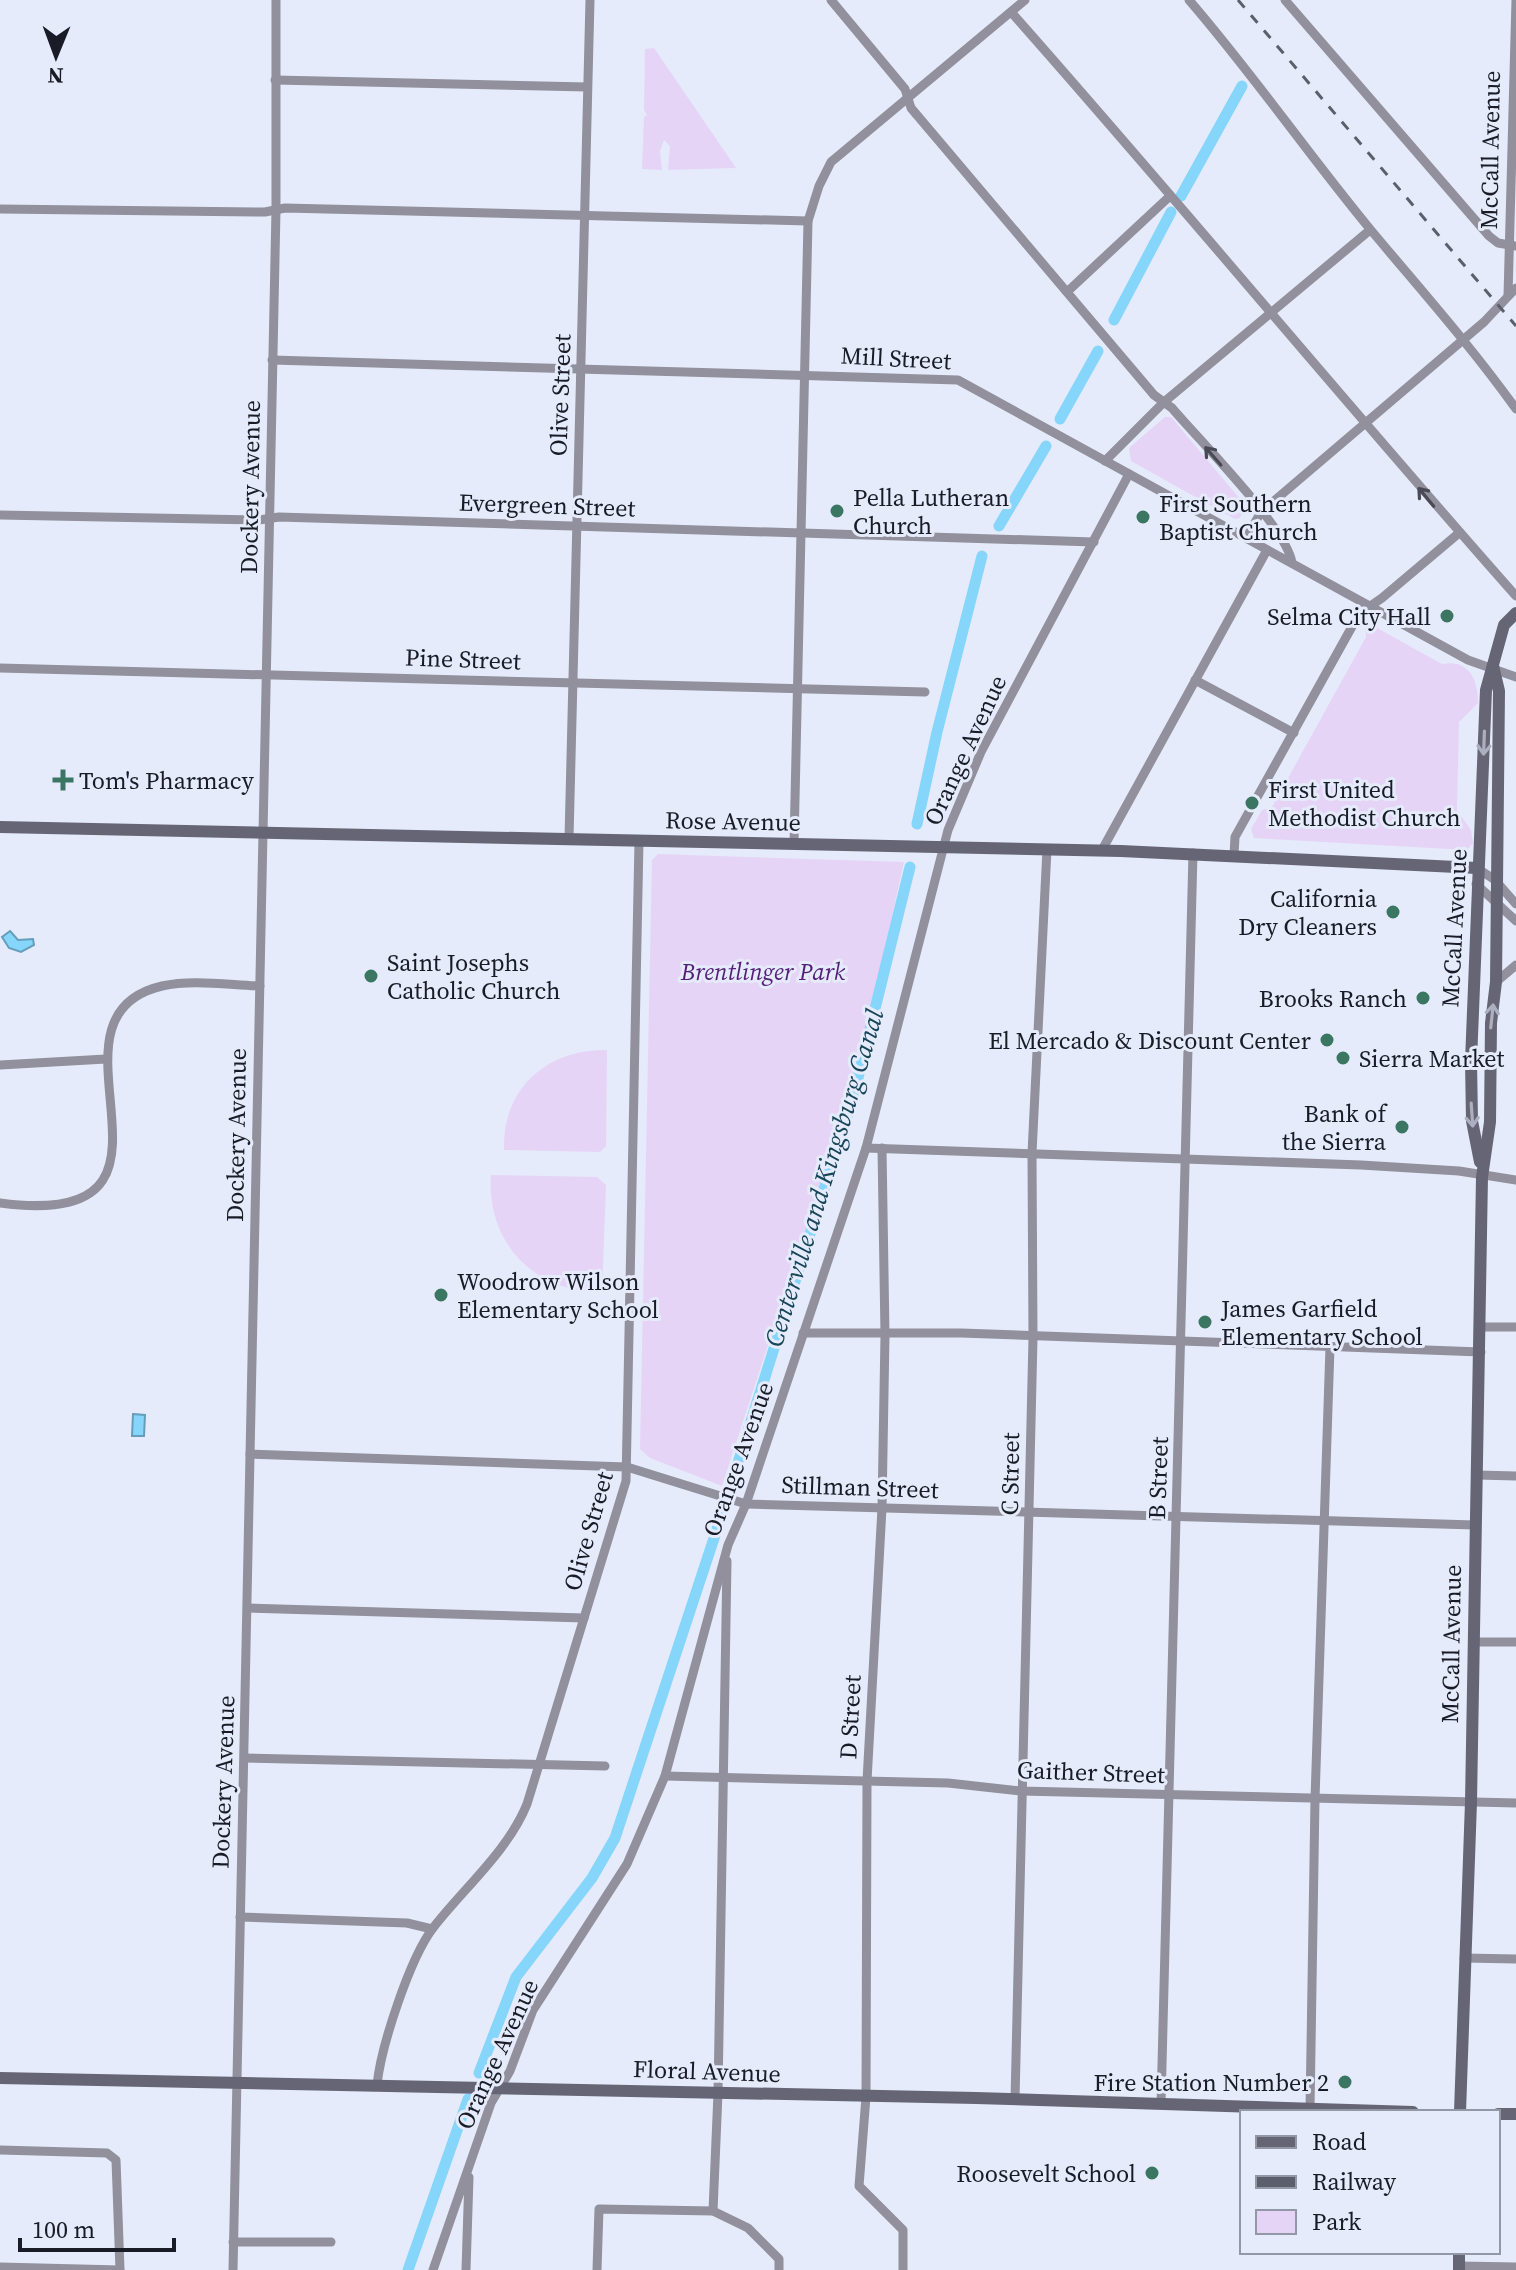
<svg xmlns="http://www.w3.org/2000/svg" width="1516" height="2270" font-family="'Source Serif 4',serif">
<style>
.green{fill:#e6d4f7}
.water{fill:#86d5fa;stroke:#659eba;stroke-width:2}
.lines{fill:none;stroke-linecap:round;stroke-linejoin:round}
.canal{stroke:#86d5fa;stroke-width:11}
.street{stroke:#91909c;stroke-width:9}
.secondary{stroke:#666576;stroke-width:12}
.rail{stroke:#5b5f6b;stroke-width:3;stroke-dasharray:10 10;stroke-linecap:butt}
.oneway{stroke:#494a55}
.oneway2{stroke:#acafbf}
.poi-dot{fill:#3a7661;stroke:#e5ebfb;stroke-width:3}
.labels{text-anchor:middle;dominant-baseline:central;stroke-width:6;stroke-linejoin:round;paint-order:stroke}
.street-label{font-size:24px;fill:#191c26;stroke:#e5ebfb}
.poi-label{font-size:24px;fill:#191c26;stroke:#e5ebfb;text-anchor:start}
.park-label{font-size:24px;font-style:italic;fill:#541d77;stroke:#e5ebfb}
.water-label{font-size:26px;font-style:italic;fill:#184658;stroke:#e5ebfb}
</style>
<rect width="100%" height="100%" fill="#e5ebfb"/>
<g class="green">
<path d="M654,48L736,168L668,170L670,146L664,140L660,151L662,170L642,169L644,117L647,115L644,110L645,49Z"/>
<path d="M1165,417H1171L1245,505L1240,518L1235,519L1131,461L1129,448Z"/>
<path d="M1373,619L1379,629L1442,664C1469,659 1478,679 1478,703L1459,722L1457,810L1471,830L1473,843L1467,850L1254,838L1251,829L1262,810L1272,807L1366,637L1365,620Z"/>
<path d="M658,854L904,862L872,1007L844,1113L722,1486L650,1458L640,1449L652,860Z"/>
<path d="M607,1050L606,1146L600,1152L504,1150C502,1088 547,1049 607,1050Z"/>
<path d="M491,1175L597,1177L606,1185L602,1292C534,1293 486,1242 491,1175Z"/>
</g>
<g class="water">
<path d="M10,931L18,940L33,939L34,945L21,952L9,948L2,937Z"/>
<path d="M133,1414L145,1415L144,1436H132Z"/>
</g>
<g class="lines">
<g class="canal">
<path d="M1181,196L1242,86"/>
<path d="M1114,320L1171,212"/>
<path d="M1060,419L1098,351"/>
<path d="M999,526L1046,446"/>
<path d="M917,824L937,732L982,556"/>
<path d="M731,1485L854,1094L910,867"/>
<path d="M479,2073L516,1977L592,1878L615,1838L721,1517"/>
<path d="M408,2270L468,2099"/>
</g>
<g class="street">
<path d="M831,0L905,89L911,108L1154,395L1172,408C1198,439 1288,529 1292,563"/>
<path d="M1189,0C1253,74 1308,154 1370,229C1420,289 1471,346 1516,409"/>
<path d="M1285,0L1489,236L1498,243L1516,246"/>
<path d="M1011,12C1182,205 1345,403 1516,596"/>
<path d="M275,80L587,87"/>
<path d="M0,209L265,212L285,208L808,221"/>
<path d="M1067,292L1170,196"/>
<path d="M1508,296L1516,0"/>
<path d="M272,360L958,380L1468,660L1516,677"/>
<path d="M1105,461L1164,402L1370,230"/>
<path d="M0,515L259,520L279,517L1094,542"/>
<path d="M1246,538L1261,512L1484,322L1516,288"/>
<path d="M0,668L925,692"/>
<path d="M1195,680L1294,733"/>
<path d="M569,838L590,0"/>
<path d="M794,844L808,221L819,186L831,162L1025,0"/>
<path d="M1102,850L1267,550"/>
<path d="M1234,855L1235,837L1359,614L1382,598L1459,533"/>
<path d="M1477,868L1495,880L1516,904"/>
<path d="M1476,884L1516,921"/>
<path d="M1496,982L1516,965"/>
<path d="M0,1065L106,1059"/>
<path d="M866,1148L1361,1165L1459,1171L1516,1180"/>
<path d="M882,1148L885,1335L882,1508L867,1781L866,2097L859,2186L903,2230V2270"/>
<path d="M0,1203C219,1232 25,1018 162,986C192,979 229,985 260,986"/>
<path d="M1481,1327H1516"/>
<path d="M803,1333H961L1481,1352"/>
<path d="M250,1454L627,1467L746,1504L1475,1525"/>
<path d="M1477,1475L1516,1476"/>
<path d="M248,1608L584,1618"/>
<path d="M1473,1642H1516"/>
<path d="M245,1758L605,1766"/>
<path d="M665,1776L948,1783L1021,1791L1516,1803"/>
<path d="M240,1917L407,1923L432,1929"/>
<path d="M1464,1958L1516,1959"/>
<path d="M377,2085C381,2046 410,1958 433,1928C464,1888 508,1851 527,1804L626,1481L639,841"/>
<path d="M1015,2100L1033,1338L1032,1153L1047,849"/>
<path d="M1161,2104L1193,853"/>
<path d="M1310,2109L1315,1799L1330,1347"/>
<path d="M0,2150L107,2153L116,2160L120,2270"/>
<path d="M713,2211L718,2093L727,1561"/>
<path d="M233,2242H331"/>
<path d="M1459,2266L1516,2267"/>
<path d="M0,2267L120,2270"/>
<path d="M233,2270L276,210V0"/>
<path d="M433,2270L491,2103L510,2071L533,2010L627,1864L665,1776L728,1545L746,1504L866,1148L948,830L981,752L1129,474"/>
<path d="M466,2270L469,2177"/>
<path d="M597,2270L599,2209L713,2211L748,2228L779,2259V2270"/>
</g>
<g class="secondary">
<path d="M0,827L1121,851L1477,868"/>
<path d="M1480,1162L1472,1121L1471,1061L1486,690L1504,625L1516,613"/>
<path d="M0,2078L976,2098L1413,2112"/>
<path d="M1460,2112L1471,1802L1482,1177L1490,1122L1491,1023L1496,982L1499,691L1493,666"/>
<path d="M1498,2114H1516"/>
<path d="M1459,2252V2270"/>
</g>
<path class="rail" d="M1238,0L1516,326"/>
</g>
<defs><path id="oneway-shaft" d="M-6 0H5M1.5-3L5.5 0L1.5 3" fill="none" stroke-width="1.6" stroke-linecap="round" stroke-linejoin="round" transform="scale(2)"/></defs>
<g class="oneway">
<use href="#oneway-shaft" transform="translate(1213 456) rotate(-131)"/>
<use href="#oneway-shaft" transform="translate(1426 497) rotate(-130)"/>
</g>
<g class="oneway2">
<use href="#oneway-shaft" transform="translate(1484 743) rotate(92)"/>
<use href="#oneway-shaft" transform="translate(1492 1016) rotate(-84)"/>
<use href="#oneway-shaft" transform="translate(1472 1115) rotate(86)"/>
</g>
<g class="poi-dot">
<circle cx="837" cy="511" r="8"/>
<circle cx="1143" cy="517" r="8"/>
<circle cx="1447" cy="616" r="8"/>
<path d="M59 768h8v8h8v8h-8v8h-8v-8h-8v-8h8z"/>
<circle cx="1252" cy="803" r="8"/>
<circle cx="1393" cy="912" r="8"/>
<circle cx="371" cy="976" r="8"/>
<circle cx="1423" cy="998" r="8"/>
<circle cx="1327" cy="1040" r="8"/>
<circle cx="1343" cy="1058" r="8"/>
<circle cx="1402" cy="1127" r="8"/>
<circle cx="441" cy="1295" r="8"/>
<circle cx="1205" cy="1322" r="8"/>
<circle cx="1345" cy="2082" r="8"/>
<circle cx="1152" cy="2173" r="8"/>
</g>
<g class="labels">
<g class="street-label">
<text transform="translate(1490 150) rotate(-89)">McCall Avenue</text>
<text transform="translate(896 358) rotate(3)">Mill Street</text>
<text transform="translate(560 395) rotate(-88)">Olive Street</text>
<text transform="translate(250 487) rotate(-89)">Dockery Avenue</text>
<text transform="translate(547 505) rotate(2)">Evergreen Street</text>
<text transform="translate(463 659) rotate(2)">Pine Street</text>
<text transform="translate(965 750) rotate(-65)">Orange Avenue</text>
<text transform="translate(733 821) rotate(1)">Rose Avenue</text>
<text transform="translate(1454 928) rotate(-87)">McCall Avenue</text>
<text transform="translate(236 1135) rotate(-89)">Dockery Avenue</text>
<text transform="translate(738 1459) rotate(-70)">Orange Avenue</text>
<text transform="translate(1010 1474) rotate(-89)">C Street</text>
<text transform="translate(1158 1478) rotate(-88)">B Street</text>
<text transform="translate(860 1487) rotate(2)">Stillman Street</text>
<text transform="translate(588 1531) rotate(-74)">Olive Street</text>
<text transform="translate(1451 1644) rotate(-89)">McCall Avenue</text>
<text transform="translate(850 1717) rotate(-87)">D Street</text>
<text transform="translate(1091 1772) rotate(2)">Gaither Street</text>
<text transform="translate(223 1782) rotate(-88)">Dockery Avenue</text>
<text transform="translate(497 2054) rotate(-65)">Orange Avenue</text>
<text transform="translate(707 2071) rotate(2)">Floral Avenue</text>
</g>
<g class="poi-label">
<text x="853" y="497">Pella Lutheran<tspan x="853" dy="28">Church</tspan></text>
<text x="1159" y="503">First Southern<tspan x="1159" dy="28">Baptist Church</tspan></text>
<text x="1431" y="616" text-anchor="end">Selma City Hall</text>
<text x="79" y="780">Tom's Pharmacy</text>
<text x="1268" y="789">First United<tspan x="1268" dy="28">Methodist Church</tspan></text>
<text x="1377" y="898" text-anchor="end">California<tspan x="1377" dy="28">Dry Cleaners</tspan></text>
<text x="387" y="962">Saint Josephs<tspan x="387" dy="28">Catholic Church</tspan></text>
<text x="1407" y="998" text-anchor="end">Brooks Ranch</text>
<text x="1311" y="1040" text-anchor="end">El Mercado &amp; Discount Center</text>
<text x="1359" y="1058">Sierra Market</text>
<text x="1386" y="1113" text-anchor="end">Bank of<tspan x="1386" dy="28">the Sierra</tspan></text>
<text x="457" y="1281">Woodrow Wilson<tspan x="457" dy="28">Elementary School</tspan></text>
<text x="1221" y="1308">James Garfield<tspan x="1221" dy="28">Elementary School</tspan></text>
<text x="1329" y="2082" text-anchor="end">Fire Station Number 2</text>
<text x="1136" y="2173" text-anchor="end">Roosevelt School</text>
</g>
<g class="park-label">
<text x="763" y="971">Brentlinger Park</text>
</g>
<g class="water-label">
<text transform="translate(824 1178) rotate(-73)">Centerville and Kingsburg Canal</text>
</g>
</g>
<rect x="1240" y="2110" width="260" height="144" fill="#e5ebfb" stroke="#9398a6" stroke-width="2"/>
<rect x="1256" y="2136" width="40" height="12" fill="#666576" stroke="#9398a6" stroke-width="2"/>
<text x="1312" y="2150" font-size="24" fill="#191c26">Road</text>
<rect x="1256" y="2176" width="40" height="12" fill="#5b5f6b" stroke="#9398a6" stroke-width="2"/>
<text x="1312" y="2190" font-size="24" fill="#191c26">Railway</text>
<rect x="1256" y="2210" width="40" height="24" fill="#e6d4f7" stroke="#9398a6" stroke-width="2"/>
<text x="1312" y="2230" font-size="24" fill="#191c26">Park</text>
<g transform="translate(56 56) rotate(181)" stroke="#e5ebfb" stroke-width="6" paint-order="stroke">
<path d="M0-6L14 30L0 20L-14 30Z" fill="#191c26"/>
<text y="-12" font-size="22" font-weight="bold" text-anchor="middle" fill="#191c26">N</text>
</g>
<path d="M20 2238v12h154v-12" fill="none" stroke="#191c26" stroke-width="4"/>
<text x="32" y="2238" font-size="24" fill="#191c26" stroke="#e5ebfb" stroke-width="6" paint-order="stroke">100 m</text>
</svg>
